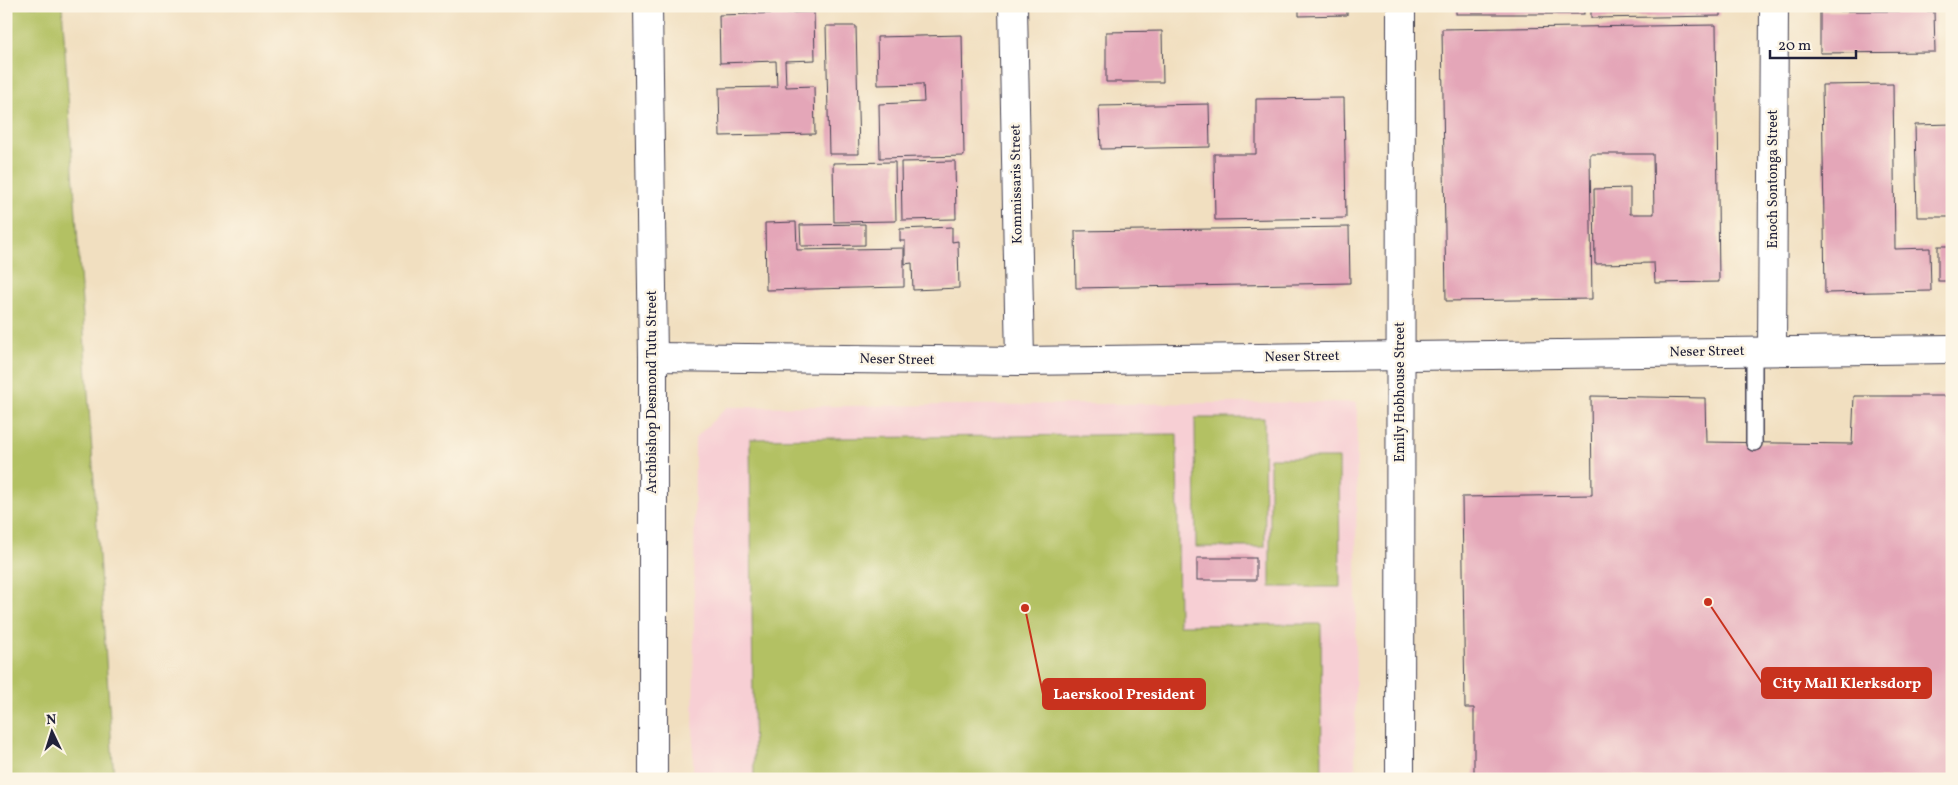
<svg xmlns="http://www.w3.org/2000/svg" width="1958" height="785" font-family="Vollkorn,serif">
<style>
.built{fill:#f7cfd4}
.green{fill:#b3c163;stroke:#6a724f}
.building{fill:#e4a6b8}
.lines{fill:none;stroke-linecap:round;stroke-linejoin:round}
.lane-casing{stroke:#413e4f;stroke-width:18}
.street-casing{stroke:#413e4f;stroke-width:30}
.lane{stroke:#fff;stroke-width:15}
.street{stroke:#fff;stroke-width:28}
.labels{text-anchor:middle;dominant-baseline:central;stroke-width:5;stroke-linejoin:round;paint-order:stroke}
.street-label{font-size:14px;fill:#22223b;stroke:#fcf5e5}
.leader{fill:none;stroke:#c8321e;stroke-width:2}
.callout-dot{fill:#c8321e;stroke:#fcf5e5;stroke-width:2}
.callout{fill:#c8321e;stroke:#c8321e;stroke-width:2}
.callout-label{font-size:15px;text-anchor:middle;font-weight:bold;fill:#fff}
</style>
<rect width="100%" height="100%" fill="#fcf5e5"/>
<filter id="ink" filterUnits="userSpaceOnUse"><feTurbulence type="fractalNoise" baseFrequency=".02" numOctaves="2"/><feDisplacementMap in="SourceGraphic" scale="10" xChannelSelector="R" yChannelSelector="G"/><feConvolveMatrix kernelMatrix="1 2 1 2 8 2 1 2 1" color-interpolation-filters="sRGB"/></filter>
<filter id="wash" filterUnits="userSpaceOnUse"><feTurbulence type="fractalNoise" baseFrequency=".0096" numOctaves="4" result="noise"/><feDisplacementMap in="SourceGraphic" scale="20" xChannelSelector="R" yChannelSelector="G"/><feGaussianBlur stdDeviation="1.12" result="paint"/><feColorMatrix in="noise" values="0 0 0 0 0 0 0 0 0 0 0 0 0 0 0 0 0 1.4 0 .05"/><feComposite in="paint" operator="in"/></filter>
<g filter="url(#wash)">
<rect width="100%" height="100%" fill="#f1dfc0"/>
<path class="built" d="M1357,402L1355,779H693L695,438L727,407Z"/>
<g class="green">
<path d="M6,6H62L114,779H6Z"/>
<path d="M1195,418H1264L1265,547H1196Z"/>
<path d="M1177,434L1179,625L1321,624L1322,779H754L750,439Z"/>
<path d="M1270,458H1339L1340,587H1270Z"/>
</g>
<g id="blocks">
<g class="building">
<path d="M1299,6H1347V15L1299,16Z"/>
<rect x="1456" y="6" width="128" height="8"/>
<path d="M1591,6H1720V16L1591,18Z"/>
<path d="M1820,11H1934L1935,52L1820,53Z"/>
<path d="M814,12L815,60L785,61L786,87L814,86L815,134L720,136L719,88L777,87L776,61L720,63L719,15Z"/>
<path d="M1716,25L1719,282L1655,283L1654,263L1595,264L1594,189L1630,188V214H1654L1653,154H1590L1592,299L1446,301L1442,29Z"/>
<path d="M826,26H856L859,154H829Z"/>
<path d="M1162,31L1163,82H1106V32Z"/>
<path d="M962,35L964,156L880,158L879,104L924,102L923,84L878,85L877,37Z"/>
<path d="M1893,84L1895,249L1930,248L1931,291L1825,293L1822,85Z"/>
<path d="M1344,98L1346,218L1215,220L1214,154H1256V99Z"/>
<path d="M1209,104L1210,147L1101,149L1099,106Z"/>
<path d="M1952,124V217H1917L1915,125Z"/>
<path d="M955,161L956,219L902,220L901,162Z"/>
<path d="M895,162L896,221L834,222L833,163Z"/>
<path d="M796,222L797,250L904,248V287L766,290L765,223Z"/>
<path d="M865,224V245L801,246L800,225Z"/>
<path d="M952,227V242L958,241L959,288L913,290L912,263L905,264V241H900V229Z"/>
<path d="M1349,227L1350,283L1076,288L1075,231Z"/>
<rect x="1938" y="246" width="14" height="35"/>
<path d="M1591,396L1705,398L1706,442L1852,444L1854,396H1952V779H1474V708H1465L1462,497L1592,495Z"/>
<rect x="1197" y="558" width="59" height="22"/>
</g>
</g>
</g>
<g filter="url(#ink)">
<use href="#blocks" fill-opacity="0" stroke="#413e4f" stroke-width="1"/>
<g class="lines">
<defs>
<path id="lane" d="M1754,352V443"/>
<g id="street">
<path d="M648,6L653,357V779"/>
<path d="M1013,6L1020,361"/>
<path d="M1772,351L1774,6"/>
<path d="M653,357L1020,361L1952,349"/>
<path d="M1400,779L1401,6"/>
</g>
</defs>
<use href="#lane" class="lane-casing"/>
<use href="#street" class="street-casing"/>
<use href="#lane" class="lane"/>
<use href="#street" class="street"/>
</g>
</g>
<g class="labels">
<g class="street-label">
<text transform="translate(1773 179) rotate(-90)">Enoch Sontonga Street</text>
<text transform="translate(1017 184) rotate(-91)">Kommissaris Street</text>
<text transform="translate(1707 352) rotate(-1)">Neser Street</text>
<text transform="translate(1302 357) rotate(-1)">Neser Street</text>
<text transform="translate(897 360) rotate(1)">Neser Street</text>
<text transform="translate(652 392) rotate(-90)">Archbishop Desmond Tutu Street</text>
<text transform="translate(1400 392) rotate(-90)">Emily Hobhouse Street</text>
</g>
</g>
<path class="leader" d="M1708 602L1762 683M1025 608L1043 694"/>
<g class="callout-dot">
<circle cx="1708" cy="602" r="5"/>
<circle cx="1025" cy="608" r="5"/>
</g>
<g class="callout">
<rect x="1762" y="668" width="169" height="30" rx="5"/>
<rect x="1043" y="679" width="162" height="30" rx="5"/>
</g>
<g class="callout-label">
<text x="1847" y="688">City Mall Klerksdorp</text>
<text x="1124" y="699">Laerskool President</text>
</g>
<rect width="1958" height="785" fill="none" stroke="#fcf5e5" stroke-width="25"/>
<g transform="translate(52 732) rotate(356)" stroke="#fcf5e5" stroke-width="4" paint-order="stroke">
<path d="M0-4L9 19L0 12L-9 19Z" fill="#22223b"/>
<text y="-8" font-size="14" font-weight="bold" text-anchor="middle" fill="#22223b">N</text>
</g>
<path d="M1770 50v8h86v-8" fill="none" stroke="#22223b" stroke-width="2.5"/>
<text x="1778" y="50" font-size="15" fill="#22223b" stroke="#fcf5e5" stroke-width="4" paint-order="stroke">20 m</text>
</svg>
